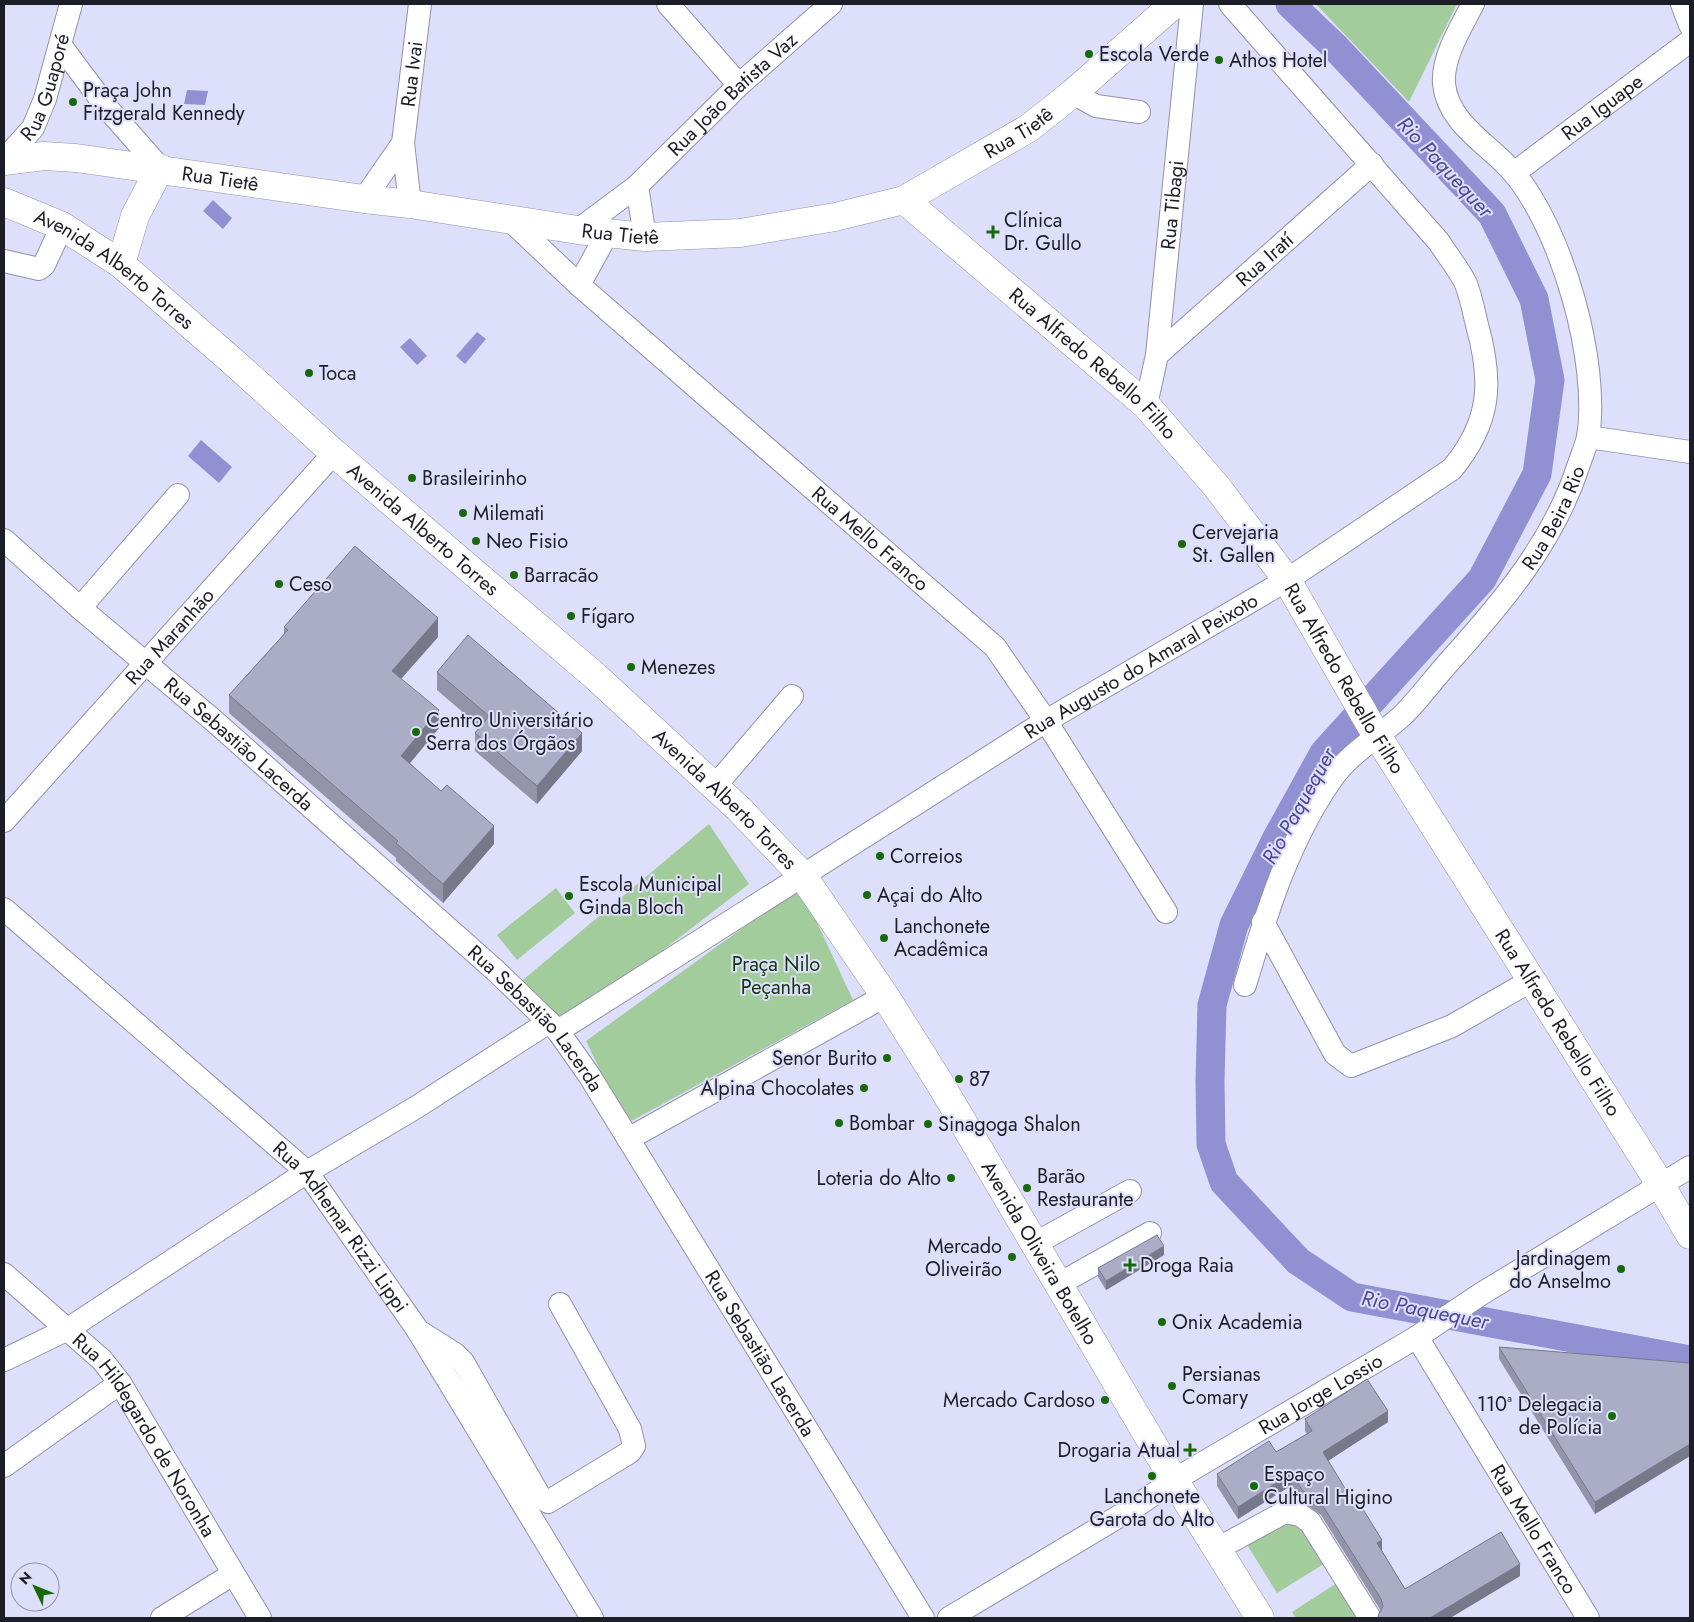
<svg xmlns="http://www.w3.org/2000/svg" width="1694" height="1622" font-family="Jost,sans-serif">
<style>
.green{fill:#a2cc9c}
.water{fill:#9190d3}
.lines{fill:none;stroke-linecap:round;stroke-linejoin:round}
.river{stroke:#9190d3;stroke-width:29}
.minor-casing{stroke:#9191ab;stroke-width:24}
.major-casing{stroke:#9191ab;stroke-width:29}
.minor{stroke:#fff;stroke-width:22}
.major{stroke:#fff;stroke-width:28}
.wall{fill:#9394aa}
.shaded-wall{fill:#78788b}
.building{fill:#abacc6;stroke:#78788b}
.poi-dot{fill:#17690b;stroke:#dee0fb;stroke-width:2}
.labels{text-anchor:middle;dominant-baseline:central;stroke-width:4;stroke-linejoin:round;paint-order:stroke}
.poi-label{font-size:20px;fill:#1d1d27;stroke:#dee0fb;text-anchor:start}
.street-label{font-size:20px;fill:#1d1d27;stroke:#dee0fb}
.park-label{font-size:20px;fill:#10330c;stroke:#dee0fb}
.water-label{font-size:21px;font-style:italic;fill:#4d4697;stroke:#dee0fb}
</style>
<rect width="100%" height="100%" fill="#dee0fb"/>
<g class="green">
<path d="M1316,4H1457L1409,102Z"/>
<path d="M709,824L749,884L567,1024L518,984Z"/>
<path d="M556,888L575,913L517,960L497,935Z"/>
<path d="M802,890L853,1000L626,1124L586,1041L777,903Z"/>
<path d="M1285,1518L1295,1522L1327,1562L1277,1593L1246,1543Z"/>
<path d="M1340,1581L1363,1618H1296L1292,1612Z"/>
</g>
<g class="water">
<path d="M187,90L208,91L205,105L184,104Z"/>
<path d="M213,200L232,218L223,229L203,211Z"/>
<path d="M477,332L486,339L465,364L456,356Z"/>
<path d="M410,338L427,356L417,365L400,347Z"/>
<path d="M201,440L232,467L219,483L188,456Z"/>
</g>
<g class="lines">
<path class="river" d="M1290,4L1335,47L1492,214L1534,299L1550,380L1537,474L1482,579L1324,753L1277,838L1234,925L1212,1005L1210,1081L1211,1144L1224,1182L1298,1261L1352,1297L1690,1360"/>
<defs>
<g id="minor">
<path d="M668,4L739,85"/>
<path d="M1682,4L1690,25"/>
<path d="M61,46L108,109L160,168"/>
<path d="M1073,93L1096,106L1139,112"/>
<path id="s1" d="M4,160L33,128L45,99L71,4"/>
<path id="s2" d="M1514,173L1690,41"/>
<path d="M637,186L645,237"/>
<path d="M364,199L403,143"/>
<path id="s3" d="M410,204L403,143L420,4"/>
<path id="s4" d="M510,220L579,285L995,647L1046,721L1166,912"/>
<path id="s5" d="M578,230L637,186L739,85L831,4"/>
<path d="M4,261L39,269L44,265L62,226"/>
<path d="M579,285L607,234"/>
<path id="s6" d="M1157,355L1372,164"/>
<path id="s7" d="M1146,405L1157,355L1192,4"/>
<path d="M1588,437L1690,452"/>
<path id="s8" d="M4,540L80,608L213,720L496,971L558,1031L589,1075L923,1618"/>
<path d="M80,608L178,495"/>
<path d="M715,786L792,696"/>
<path id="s9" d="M4,821L334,453"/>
<path id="s10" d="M4,909L307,1172L417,1329L592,1618"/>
<path d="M1263,922L1335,1054L1351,1066L1452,1026L1532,980"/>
<path id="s11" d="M1245,985C1266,914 1288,842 1331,780C1349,753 1379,737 1403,715C1419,699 1433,680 1448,663C1502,603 1554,542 1579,464C1582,455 1586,446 1588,437C1600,363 1562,229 1513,172C1490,145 1448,124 1444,84C1442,57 1461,27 1473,4"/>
<path id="s12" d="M558,1031L1046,721L1287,580L1452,469C1491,422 1493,382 1477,325C1474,312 1471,297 1466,284C1459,269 1447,255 1439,242L1230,4"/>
<path d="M628,1139L885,996"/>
<path d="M1036,1243L1130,1191"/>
<path id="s13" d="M4,1274L102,1360L120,1383L260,1618"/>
<path d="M1059,1284L1150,1233"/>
<path d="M422,1333L455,1354L463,1362L540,1497L548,1502L630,1452L634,1446L630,1429L560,1304"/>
<path id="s14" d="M1417,1337L1588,1618"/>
<path d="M4,1360L68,1329L307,1172L415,1108L549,1022"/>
<path d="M4,1466L120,1383"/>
<path d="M1217,1549L1285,1512L1300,1515L1310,1522L1370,1618"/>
<path d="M162,1618L233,1574"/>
<path id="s15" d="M949,1618L1138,1505L1174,1480L1417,1337L1481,1294L1690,1167"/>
</g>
<g id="major">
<path id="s16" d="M4,161L44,156L76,158L364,199L410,204L578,230L645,237L740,233L835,217L904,200L1029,128L1073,93L1174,4"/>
<path id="s17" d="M904,200L1146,405L1217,487L1287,580L1371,726L1660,1184L1690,1235"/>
<path id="s18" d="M4,202L62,226L121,264L238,366L334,453L595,676L739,809L802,875L885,996L941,1085L1174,1480L1260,1618"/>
<path d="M121,264L135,216L160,168"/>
</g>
</defs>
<use href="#minor" class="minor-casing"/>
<use href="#major" class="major-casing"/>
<use href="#minor" class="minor"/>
<use href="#major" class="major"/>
</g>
<g class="wall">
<path d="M284,627L438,637L401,679L439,728L410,763L494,844L443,903L396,861V858L229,713V695L284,634Z"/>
<path d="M437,672L582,751L537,804L475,751V733L480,727L437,690Z"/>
<path d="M1164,1255L1106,1290L1098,1277V1268Z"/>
<path d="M1499,1347L1690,1363V1456L1595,1514L1499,1359Z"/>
<path d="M1305,1419L1388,1422L1328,1461L1405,1589L1520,1576L1450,1618H1378V1616L1381,1611L1321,1515L1302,1502L1292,1485L1238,1519L1217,1486V1474L1276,1452L1307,1434L1305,1431Z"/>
</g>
<g class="shaded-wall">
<path d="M438,618V637L392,689V671Z"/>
<path d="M439,710V728L401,774V756Z"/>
<path d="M582,733V751L537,804V786Z"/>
<path d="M494,826V844L443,903V884Z"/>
<path d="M1164,1246V1255L1106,1290V1281Z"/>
<path d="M1388,1411V1422L1323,1464V1452Z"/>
<path d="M1690,1444V1456L1595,1514V1502Z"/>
<path d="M1292,1473V1485L1238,1519V1507Z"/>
<path d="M1382,1540V1552L1377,1543Z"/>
<path d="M1520,1564V1576L1450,1618H1430Z"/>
</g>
<g class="building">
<path d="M355,546L438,618L392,671L439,710L401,756L441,791L447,785L494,826L443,884L396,843L398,841L229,695L288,630L284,627Z"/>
<path d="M468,635L582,733L537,786L475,733L489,716L437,672Z"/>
<path d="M1157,1235L1164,1246L1106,1281L1098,1268Z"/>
<path d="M1499,1347L1690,1363V1444L1595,1502Z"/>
<path d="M1367,1379L1388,1411L1323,1452L1357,1508L1361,1506L1382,1540L1377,1543L1405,1589L1501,1532L1520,1564L1430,1618H1379L1378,1616L1383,1606L1381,1599L1321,1503L1302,1490L1292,1473L1238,1507L1217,1474L1269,1441L1276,1452L1312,1431L1305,1419Z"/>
</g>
<g class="poi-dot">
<circle cx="1089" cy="54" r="5"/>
<circle cx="1219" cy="60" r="5"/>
<circle cx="73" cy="102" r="5"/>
<path d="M990.5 224.5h5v5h5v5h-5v5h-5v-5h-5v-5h5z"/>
<circle cx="309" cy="373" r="5"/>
<circle cx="412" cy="478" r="5"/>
<circle cx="463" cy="513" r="5"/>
<circle cx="476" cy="541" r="5"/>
<circle cx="1182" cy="544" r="5"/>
<circle cx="514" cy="575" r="5"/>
<circle cx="279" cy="584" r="5"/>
<circle cx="571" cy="616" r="5"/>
<circle cx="631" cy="667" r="5"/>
<circle cx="416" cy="732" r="5"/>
<circle cx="880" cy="856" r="5"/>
<circle cx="867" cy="895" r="5"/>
<circle cx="569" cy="896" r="5"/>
<circle cx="884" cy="938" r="5"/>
<circle cx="887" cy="1058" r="5"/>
<circle cx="959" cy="1079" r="5"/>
<circle cx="864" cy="1088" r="5"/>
<circle cx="839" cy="1123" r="5"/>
<circle cx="928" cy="1124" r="5"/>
<circle cx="951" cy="1178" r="5"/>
<circle cx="1027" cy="1188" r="5"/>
<circle cx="1012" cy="1257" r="5"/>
<path d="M1127.5 1257.5h5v5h5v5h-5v5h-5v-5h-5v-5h5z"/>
<circle cx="1621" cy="1269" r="5"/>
<circle cx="1162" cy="1322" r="5"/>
<circle cx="1172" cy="1386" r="5"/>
<circle cx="1105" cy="1400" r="5"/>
<circle cx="1612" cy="1416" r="5"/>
<path d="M1187.5 1442.5h5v5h5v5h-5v5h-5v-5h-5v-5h5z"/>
<circle cx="1152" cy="1476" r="5"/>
<circle cx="1254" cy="1486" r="5"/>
</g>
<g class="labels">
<g class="poi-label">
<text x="1099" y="54">Escola Verde</text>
<text x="1229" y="60">Athos Hotel</text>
<text x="83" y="90">Praça John<tspan x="83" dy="23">Fitzgerald Kennedy</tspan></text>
<text x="1004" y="220">Clínica<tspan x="1004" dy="23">Dr. Gullo</tspan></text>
<text x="319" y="373">Toca</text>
<text x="422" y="478">Brasileirinho</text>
<text x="473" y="513">Milemati</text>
<text x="1192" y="532">Cervejaria<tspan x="1192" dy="23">St. Gallen</tspan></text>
<text x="486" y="541">Neo Fisio</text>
<text x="524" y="575">Barracão</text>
<text x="289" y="584">Ceso</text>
<text x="581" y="616">Fígaro</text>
<text x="641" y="667">Menezes</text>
<text x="426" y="720">Centro Universitário<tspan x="426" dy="23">Serra dos Órgãos</tspan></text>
<text x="890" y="856">Correios</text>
<text x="579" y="884">Escola Municipal<tspan x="579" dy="23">Ginda Bloch</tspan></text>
<text x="877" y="895">Açai do Alto</text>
<text x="894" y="926">Lanchonete<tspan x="894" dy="23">Acadêmica</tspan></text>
<text x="877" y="1058" text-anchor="end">Senor Burito</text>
<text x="969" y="1079">87</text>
<text x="854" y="1088" text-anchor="end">Alpina Chocolates</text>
<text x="849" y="1123">Bombar</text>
<text x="938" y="1124">Sinagoga Shalon</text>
<text x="1037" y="1176">Barão<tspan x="1037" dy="23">Restaurante</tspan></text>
<text x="941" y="1178" text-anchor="end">Loteria do Alto</text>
<text x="1002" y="1246" text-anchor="end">Mercado<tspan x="1002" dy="23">Oliveirão</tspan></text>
<text x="1611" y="1258" text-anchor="end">Jardinagem<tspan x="1611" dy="23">do Anselmo</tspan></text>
<text x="1140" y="1265">Droga Raia</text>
<text x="1172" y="1322">Onix Academia</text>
<text x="1182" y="1374">Persianas<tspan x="1182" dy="23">Comary</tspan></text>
<text x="1095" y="1400" text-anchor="end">Mercado Cardoso</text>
<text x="1602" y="1404" text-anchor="end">110ª Delegacia<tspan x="1602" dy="23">de Polícia</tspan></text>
<text x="1180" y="1450" text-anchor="end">Drogaria Atual</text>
<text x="1264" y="1474">Espaço<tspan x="1264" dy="23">Cultural Higino</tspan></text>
<text x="1152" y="1496" text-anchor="middle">Lanchonete<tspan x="1152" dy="23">Garota do Alto</tspan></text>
</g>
<g class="street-label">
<text stroke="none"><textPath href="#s3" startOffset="131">Rua Ivai</textPath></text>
<text stroke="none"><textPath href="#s1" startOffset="86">Rua Guaporé</textPath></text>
<text stroke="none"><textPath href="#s5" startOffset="206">Rua João Batista Vaz</textPath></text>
<text stroke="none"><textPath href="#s2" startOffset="110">Rua Iguape</textPath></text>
<text stroke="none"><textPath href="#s16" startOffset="1042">Rua Tietê</textPath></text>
<text stroke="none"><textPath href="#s16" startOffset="218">Rua Tietê</textPath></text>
<text stroke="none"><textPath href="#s7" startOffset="202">Rua Tibagi</textPath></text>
<text stroke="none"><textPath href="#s16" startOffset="622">Rua Tietê</textPath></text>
<text stroke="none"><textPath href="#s6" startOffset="144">Rua Iratí</textPath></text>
<text stroke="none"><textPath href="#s18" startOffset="130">Avenida Alberto Torres</textPath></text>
<text stroke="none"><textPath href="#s17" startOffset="250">Rua Alfredo Rebello Filho</textPath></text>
<text stroke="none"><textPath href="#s11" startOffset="570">Rua Beira Rio</textPath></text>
<text stroke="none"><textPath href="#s18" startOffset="535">Avenida Alberto Torres</textPath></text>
<text stroke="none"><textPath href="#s4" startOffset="481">Rua Mello Franco</textPath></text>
<text stroke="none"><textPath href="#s9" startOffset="248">Rua Maranhão</textPath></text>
<text stroke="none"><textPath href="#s12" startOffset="688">Rua Augusto do Amaral Peixoto</textPath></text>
<text stroke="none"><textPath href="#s17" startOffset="656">Rua Alfredo Rebello Filho</textPath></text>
<text stroke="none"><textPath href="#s8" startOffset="311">Rua Sebastião Lacerda</textPath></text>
<text stroke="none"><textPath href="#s18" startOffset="940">Avenida Alberto Torres</textPath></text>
<text stroke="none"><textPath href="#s8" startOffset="716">Rua Sebastião Lacerda</textPath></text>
<text stroke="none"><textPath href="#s17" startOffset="1061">Rua Alfredo Rebello Filho</textPath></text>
<text stroke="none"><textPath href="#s10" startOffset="465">Rua Adhemar Rizzi Lippi</textPath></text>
<text stroke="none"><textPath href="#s18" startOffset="1495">Avenida Oliveira Botelho</textPath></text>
<text stroke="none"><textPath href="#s8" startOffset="1121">Rua Sebastião Lacerda</textPath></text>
<text stroke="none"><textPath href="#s15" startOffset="434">Rua Jorge Lossio</textPath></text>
<text stroke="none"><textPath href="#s13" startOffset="216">Rua Hildegardo de Noronha</textPath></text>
<text stroke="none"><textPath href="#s14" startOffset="225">Rua Mello Franco</textPath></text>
</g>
<g class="park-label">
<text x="776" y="964">Praça Nilo<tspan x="776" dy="23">Peçanha</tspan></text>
</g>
<g class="water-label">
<text transform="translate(1445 167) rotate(47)">Rio Paquequer</text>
<text transform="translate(1299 806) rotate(-61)">Rio Paquequer</text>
<text transform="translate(1425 1310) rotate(11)">Rio Paquequer</text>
</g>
</g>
<rect width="1694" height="1622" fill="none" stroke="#1d1d27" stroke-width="10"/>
<g transform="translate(35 1587) rotate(313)"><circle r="24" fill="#dee0fb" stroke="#9192a6"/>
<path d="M0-4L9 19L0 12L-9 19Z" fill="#17690b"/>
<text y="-8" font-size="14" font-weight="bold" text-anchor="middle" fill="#1d1d27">N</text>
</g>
</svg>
